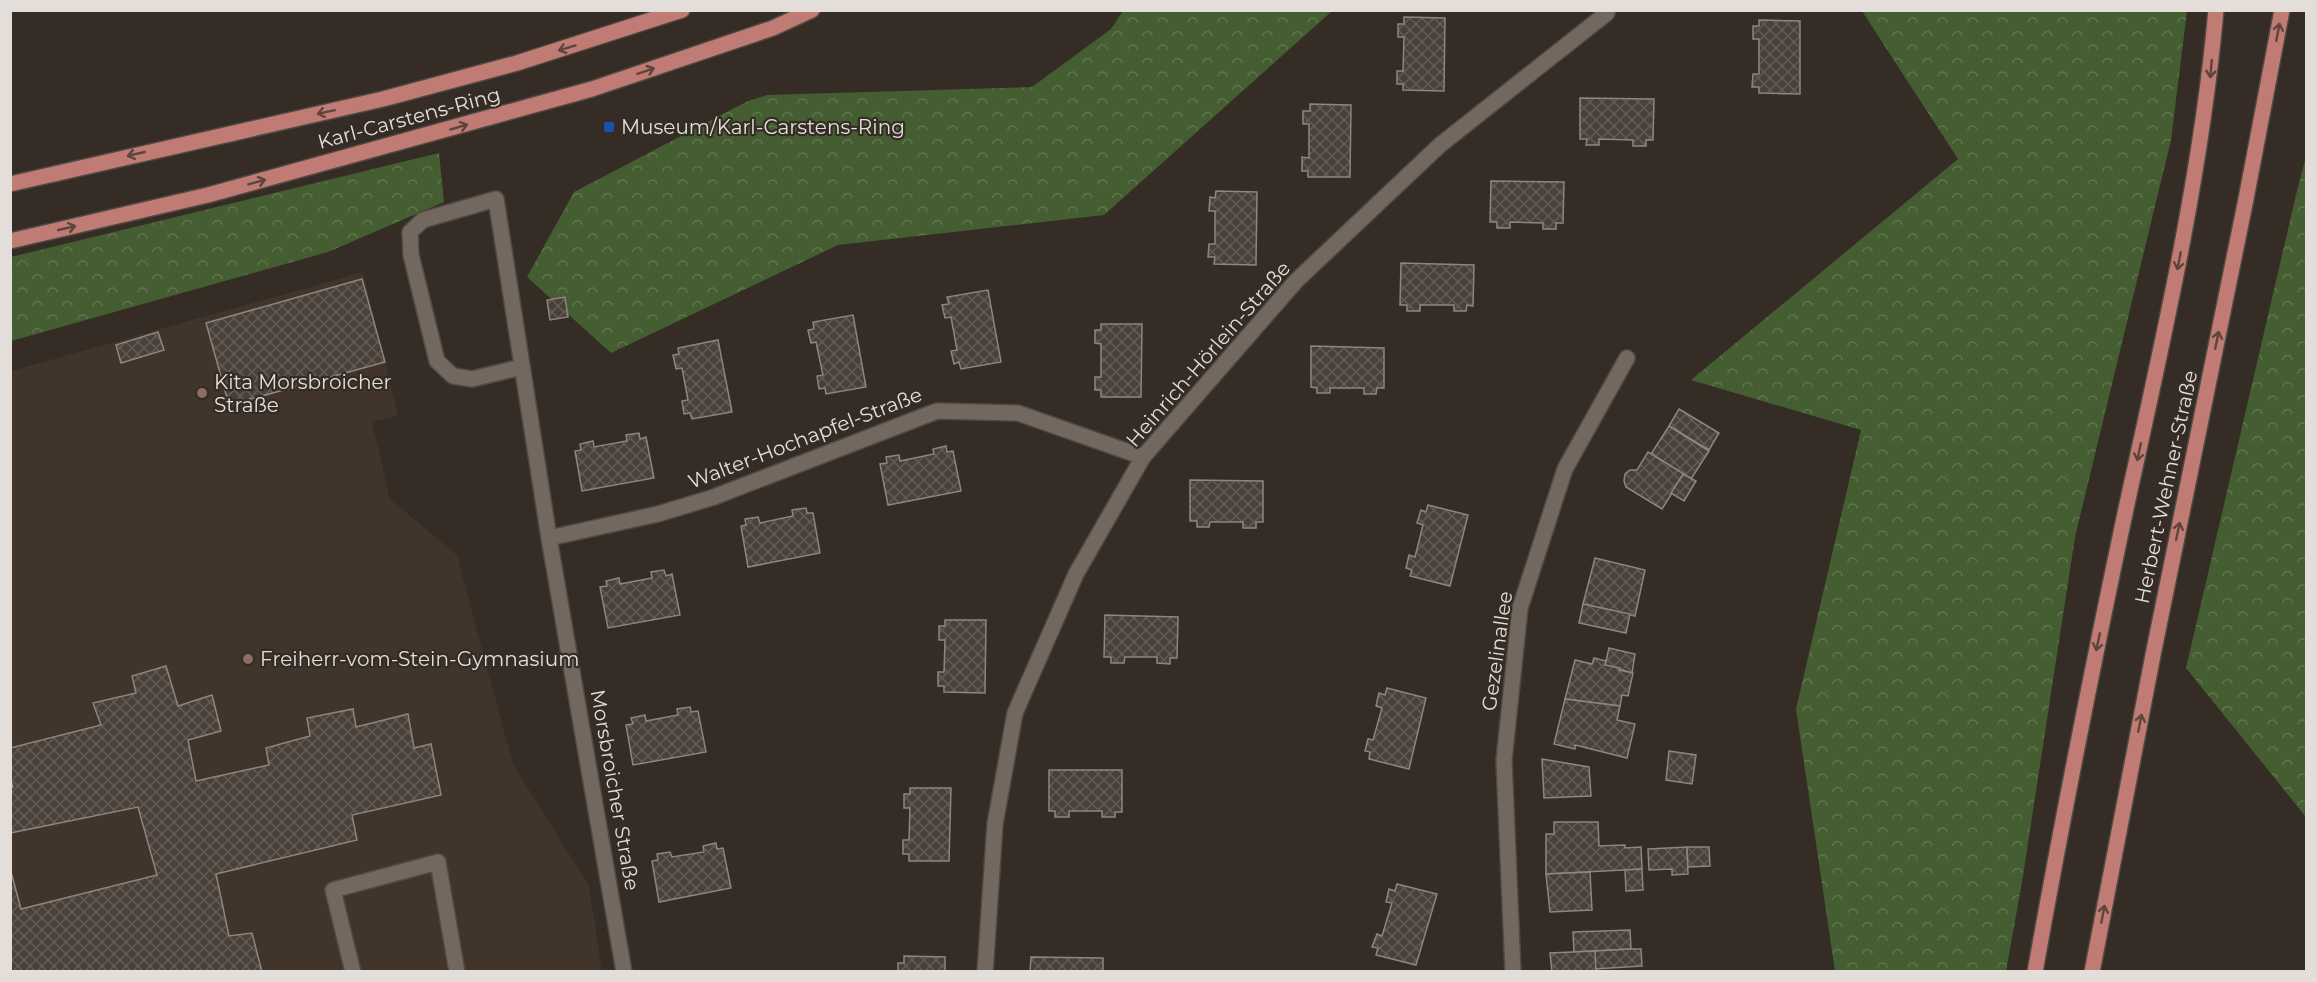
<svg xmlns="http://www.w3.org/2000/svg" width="2317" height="982" font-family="Montserrat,sans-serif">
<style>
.built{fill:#41342a}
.forest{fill:url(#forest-crowns)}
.building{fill:url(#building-cross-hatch);stroke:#90857d;stroke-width:1.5}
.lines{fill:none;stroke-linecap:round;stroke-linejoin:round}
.service-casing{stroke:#504943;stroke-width:18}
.minor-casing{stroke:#504943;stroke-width:18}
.primary-casing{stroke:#504943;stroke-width:18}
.service{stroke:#726860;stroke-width:15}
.minor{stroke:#726860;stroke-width:15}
.primary{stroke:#c07c74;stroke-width:15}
.oneway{stroke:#5e443d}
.transit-dot{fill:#1a4fb4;stroke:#342c25;stroke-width:2}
.education-dot{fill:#8d6e63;stroke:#342c25;stroke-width:2}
.labels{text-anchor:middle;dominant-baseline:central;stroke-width:4.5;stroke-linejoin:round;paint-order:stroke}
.street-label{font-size:20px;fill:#e3ded9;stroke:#342c25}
.poi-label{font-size:20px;fill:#e3ded9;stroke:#342c25;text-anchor:start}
</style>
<defs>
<pattern id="forest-crowns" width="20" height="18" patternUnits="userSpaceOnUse" patternTransform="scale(1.5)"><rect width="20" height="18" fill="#445e32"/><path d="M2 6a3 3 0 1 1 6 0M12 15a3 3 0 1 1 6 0" fill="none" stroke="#5f754f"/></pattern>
<pattern id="building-cross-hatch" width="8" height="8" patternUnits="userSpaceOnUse" patternTransform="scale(1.5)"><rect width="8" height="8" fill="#494039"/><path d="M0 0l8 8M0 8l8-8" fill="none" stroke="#635b55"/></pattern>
</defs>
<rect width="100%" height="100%" fill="#342c25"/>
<path class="built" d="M363,272L398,416L372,422L390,499L457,555L513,764L589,886L602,971L11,972V371Z"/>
<g class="forest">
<path d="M1123,11H1332L1104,215L838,245L611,353L527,277L574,192L748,101L767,95L1032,87L1111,29Z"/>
<path d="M1862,11H2187L2171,140L2075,537L2022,882L2006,971H1835L1796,709L1861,430L1691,380L1958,159Z"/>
<path d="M439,153L444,202L328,252L11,341V257Z"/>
<path d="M2306,156V817L2186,668L2296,195Z"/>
</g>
<g class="building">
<path d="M1404,17L1445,18L1444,91L1403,90V84H1397V71H1403L1404,37H1398V24H1404Z"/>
<path d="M1759,20L1800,21V94L1759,93V87H1752L1753,74H1759V39H1753V26H1759Z"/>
<path d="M1580,98L1654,99L1653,140H1646V146H1633V140L1599,139V145H1586L1587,139H1580Z"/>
<path d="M1310,104L1351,105L1350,177H1308V171H1302V157L1309,158V124H1303V111H1310Z"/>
<path d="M1491,181L1564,182L1563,223H1556V229H1543V223L1510,222V228H1497V222H1490Z"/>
<path d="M1216,191L1257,192L1256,265L1214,264L1215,257H1208L1209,244H1215V211H1209L1210,197L1215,198Z"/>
<path d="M1401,263L1474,265L1473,306L1467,305L1466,311H1454V305H1420V311H1407V305H1400Z"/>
<path d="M362,279L385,362L229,405L206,323Z"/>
<path d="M988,290L1001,362L961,369L959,362L954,364L951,351L957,350L951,317L945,318L942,305L949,304L947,297Z"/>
<path d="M565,297L568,317L550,320L547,300Z"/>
<path d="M853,315L866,387L826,394L825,388L819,389L817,376L823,375L816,342L811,343L808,330L814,329L813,322Z"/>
<path d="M1101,324H1142L1141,397H1101V390H1095V377H1101V344L1095,343V330H1101Z"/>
<path d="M158,332L164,350L121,363L116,345Z"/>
<path d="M718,340L732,412L692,419L690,413L684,414L682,401L688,400L682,368L676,369L673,355L679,354L678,348Z"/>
<path d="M1311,346L1384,348V388H1377L1376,394H1364V388H1330V393H1317V388L1311,387Z"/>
<path d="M1679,409L1719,433L1709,450L1669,426Z"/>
<path d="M1669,426L1709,451L1691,479L1651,454Z"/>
<path d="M639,433L640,439L646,437L654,478L582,491L575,451L581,450L580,444L593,441L594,447L627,441L626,435Z"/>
<path d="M946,446L947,452L953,451L961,491L888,505L880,464L887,463L886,457L899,455L900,461L934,454L933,449Z"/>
<path d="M1648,452L1684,474L1662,509L1626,487L1624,481L1625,474L1630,470H1637Z"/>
<path d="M1683,474L1696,481L1684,501L1671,493Z"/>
<path d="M1190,480L1263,481V522H1256V528H1243V522H1210L1209,527H1197V521H1190Z"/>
<path d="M1428,505L1468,515L1450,586L1410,576L1412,570L1406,568L1409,555L1415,557L1423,525L1417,523L1421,510L1426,512Z"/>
<path d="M806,508L807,513H813L820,553L748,567L741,526L746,525L745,519L758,517L760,523L793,516L792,510Z"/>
<path d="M1595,558L1645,570L1635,616L1583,604Z"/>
<path d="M664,570L666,576L672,574L680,615L608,628L600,587L607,586L606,581L619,578L620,584L652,578L651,572Z"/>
<path d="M1583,604L1630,614L1626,633L1579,623Z"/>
<path d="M1105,615L1178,617L1177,658H1170V664L1157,663V657H1125L1124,663H1111V657H1104Z"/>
<path d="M945,620H986L985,693L944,692V686H938V672H944L945,640H939V626H945Z"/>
<path d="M1609,648L1635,654L1632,673L1605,665Z"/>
<path d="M1594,658L1606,661L1605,665L1620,668L1619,670L1633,673L1628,696L1622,695L1620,706L1565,699L1575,660L1592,664Z"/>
<path d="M166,666L178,706L212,695L221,731L188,740L196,781L269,765L266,748L310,736L307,718L353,709L356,727L408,714L414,748L431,744L441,795L352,815L357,840L216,874L229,936L252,933L262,972H10V868L21,909L157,875L138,807L10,833V788L13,787L10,777V748L101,725L93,703L136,693L132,676Z"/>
<path d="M1387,688L1426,698L1409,769L1369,759L1370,752L1365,751L1368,739L1373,740L1382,708L1376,706L1379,693L1385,695Z"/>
<path d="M1565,699L1620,706L1617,720L1635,724L1627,758L1575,745V749L1554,744Z"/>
<path d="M690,707L691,712L698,711L706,752L633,765L626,725L633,724L631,718L645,715L646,721L678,715L677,709Z"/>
<path d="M1669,751L1696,755L1692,784L1666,780Z"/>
<path d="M1542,759L1589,767L1591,796L1544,798Z"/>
<path d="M1049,770H1122V812H1115V817H1102V811H1069V817H1055V811H1049Z"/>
<path d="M910,788H951L949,861H909V854H903V840H909L910,808H904V794H910Z"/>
<path d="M1554,822H1598L1599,846L1625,845V848L1641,847L1642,869L1546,874V834H1554Z"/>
<path d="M716,843L717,849L723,848L731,888L659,902L652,861L658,860L657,854L670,852L672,857L704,852L703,846Z"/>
<path d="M1687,847L1688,874L1672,875V869L1649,870L1648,849Z"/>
<path d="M1687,847H1709L1710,866L1688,867Z"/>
<path d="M1642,869L1643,890L1626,891L1625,870Z"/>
<path d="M1590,872L1592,910L1550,912L1546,874Z"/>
<path d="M1397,884L1437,894L1416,965L1376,955L1378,948L1372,947L1377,934L1382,936L1392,903L1386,902L1389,889L1395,891Z"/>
<path d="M1630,930L1631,949L1574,952L1573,932Z"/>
<path d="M1631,949H1641L1642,966L1595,969V951Z"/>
<path d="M1595,951L1596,972H1552L1550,953Z"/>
<path d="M904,956L945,957V972H898V963H904Z"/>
<path d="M1031,957L1103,958V972H1030Z"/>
</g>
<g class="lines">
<defs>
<path id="service" d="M353,972L333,890L438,862L457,972"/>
<g id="minor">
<path d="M522,367L472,379L453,376L437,361L411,255L410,232L423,220L496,199L549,538L624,972"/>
<path d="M549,538L658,514L714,497L937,411L1018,413L1143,457"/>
<path d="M985,972L995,824L1015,713L1076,574L1143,457L1296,281L1440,145L1607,13"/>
<path d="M1513,972L1504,760L1520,608L1565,469L1627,358"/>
</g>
<g id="primary">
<path d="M10,184L383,99L517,63L682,10"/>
<path d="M10,241L208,195L592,89L773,28L812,10"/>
<path d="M2035,972C2063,815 2094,659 2127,504C2163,340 2201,177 2216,10"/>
<path d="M2092,972L2153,655L2246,199L2282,10"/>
</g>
</defs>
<use href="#service" class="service-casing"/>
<use href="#minor" class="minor-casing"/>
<use href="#primary" class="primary-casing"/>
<use href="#service" class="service"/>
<use href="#minor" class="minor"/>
<use href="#primary" class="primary"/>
</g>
<defs><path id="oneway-shaft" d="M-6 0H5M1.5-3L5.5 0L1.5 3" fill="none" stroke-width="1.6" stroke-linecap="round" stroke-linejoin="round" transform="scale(1.5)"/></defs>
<g class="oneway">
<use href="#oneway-shaft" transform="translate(2278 32) rotate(-79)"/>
<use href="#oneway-shaft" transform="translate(567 48) rotate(163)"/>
<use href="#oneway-shaft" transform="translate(2211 69) rotate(95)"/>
<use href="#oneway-shaft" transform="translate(646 71) rotate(-19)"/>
<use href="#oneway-shaft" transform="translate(326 112) rotate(168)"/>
<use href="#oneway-shaft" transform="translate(459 127) rotate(-16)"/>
<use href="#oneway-shaft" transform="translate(136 154) rotate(167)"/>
<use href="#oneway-shaft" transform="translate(257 182) rotate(-15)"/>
<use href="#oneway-shaft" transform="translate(67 228) rotate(-13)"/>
<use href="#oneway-shaft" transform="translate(2179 261) rotate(101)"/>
<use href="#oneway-shaft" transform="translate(2217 340) rotate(-78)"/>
<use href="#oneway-shaft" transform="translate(2139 452) rotate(102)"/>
<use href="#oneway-shaft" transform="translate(2178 531) rotate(-78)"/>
<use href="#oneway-shaft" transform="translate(2098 642) rotate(102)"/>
<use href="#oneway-shaft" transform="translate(2140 723) rotate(-79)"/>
<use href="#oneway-shaft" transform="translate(2103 914) rotate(-79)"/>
</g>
<rect class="transit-dot" x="603" y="121" width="12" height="12" rx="3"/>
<g class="education-dot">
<circle cx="202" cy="393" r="6"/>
<circle cx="248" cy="659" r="6"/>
</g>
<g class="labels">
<g class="street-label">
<text transform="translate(409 118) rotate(-15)">Karl-Carstens-Ring</text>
<text transform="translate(1208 354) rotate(-49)">Heinrich-Hörlein-Straße</text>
<text transform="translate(805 438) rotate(-21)">Walter-Hochapfel-Straße</text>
<text transform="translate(2166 487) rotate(-78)">Herbert-Wehner-Straße</text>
<text transform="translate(1497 651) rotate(-82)">Gezelinallee</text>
<text transform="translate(615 790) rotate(80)">Morsbroicher Straße</text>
</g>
<g class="poi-label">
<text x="621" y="127">Museum/Karl-Carstens-Ring</text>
<text x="214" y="382">Kita Morsbroicher<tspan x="214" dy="23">Straße</tspan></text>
<text x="260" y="659">Freiherr-vom-Stein-Gymnasium</text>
</g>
</g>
<rect width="2317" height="982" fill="none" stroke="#e3ded9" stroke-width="24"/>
</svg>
